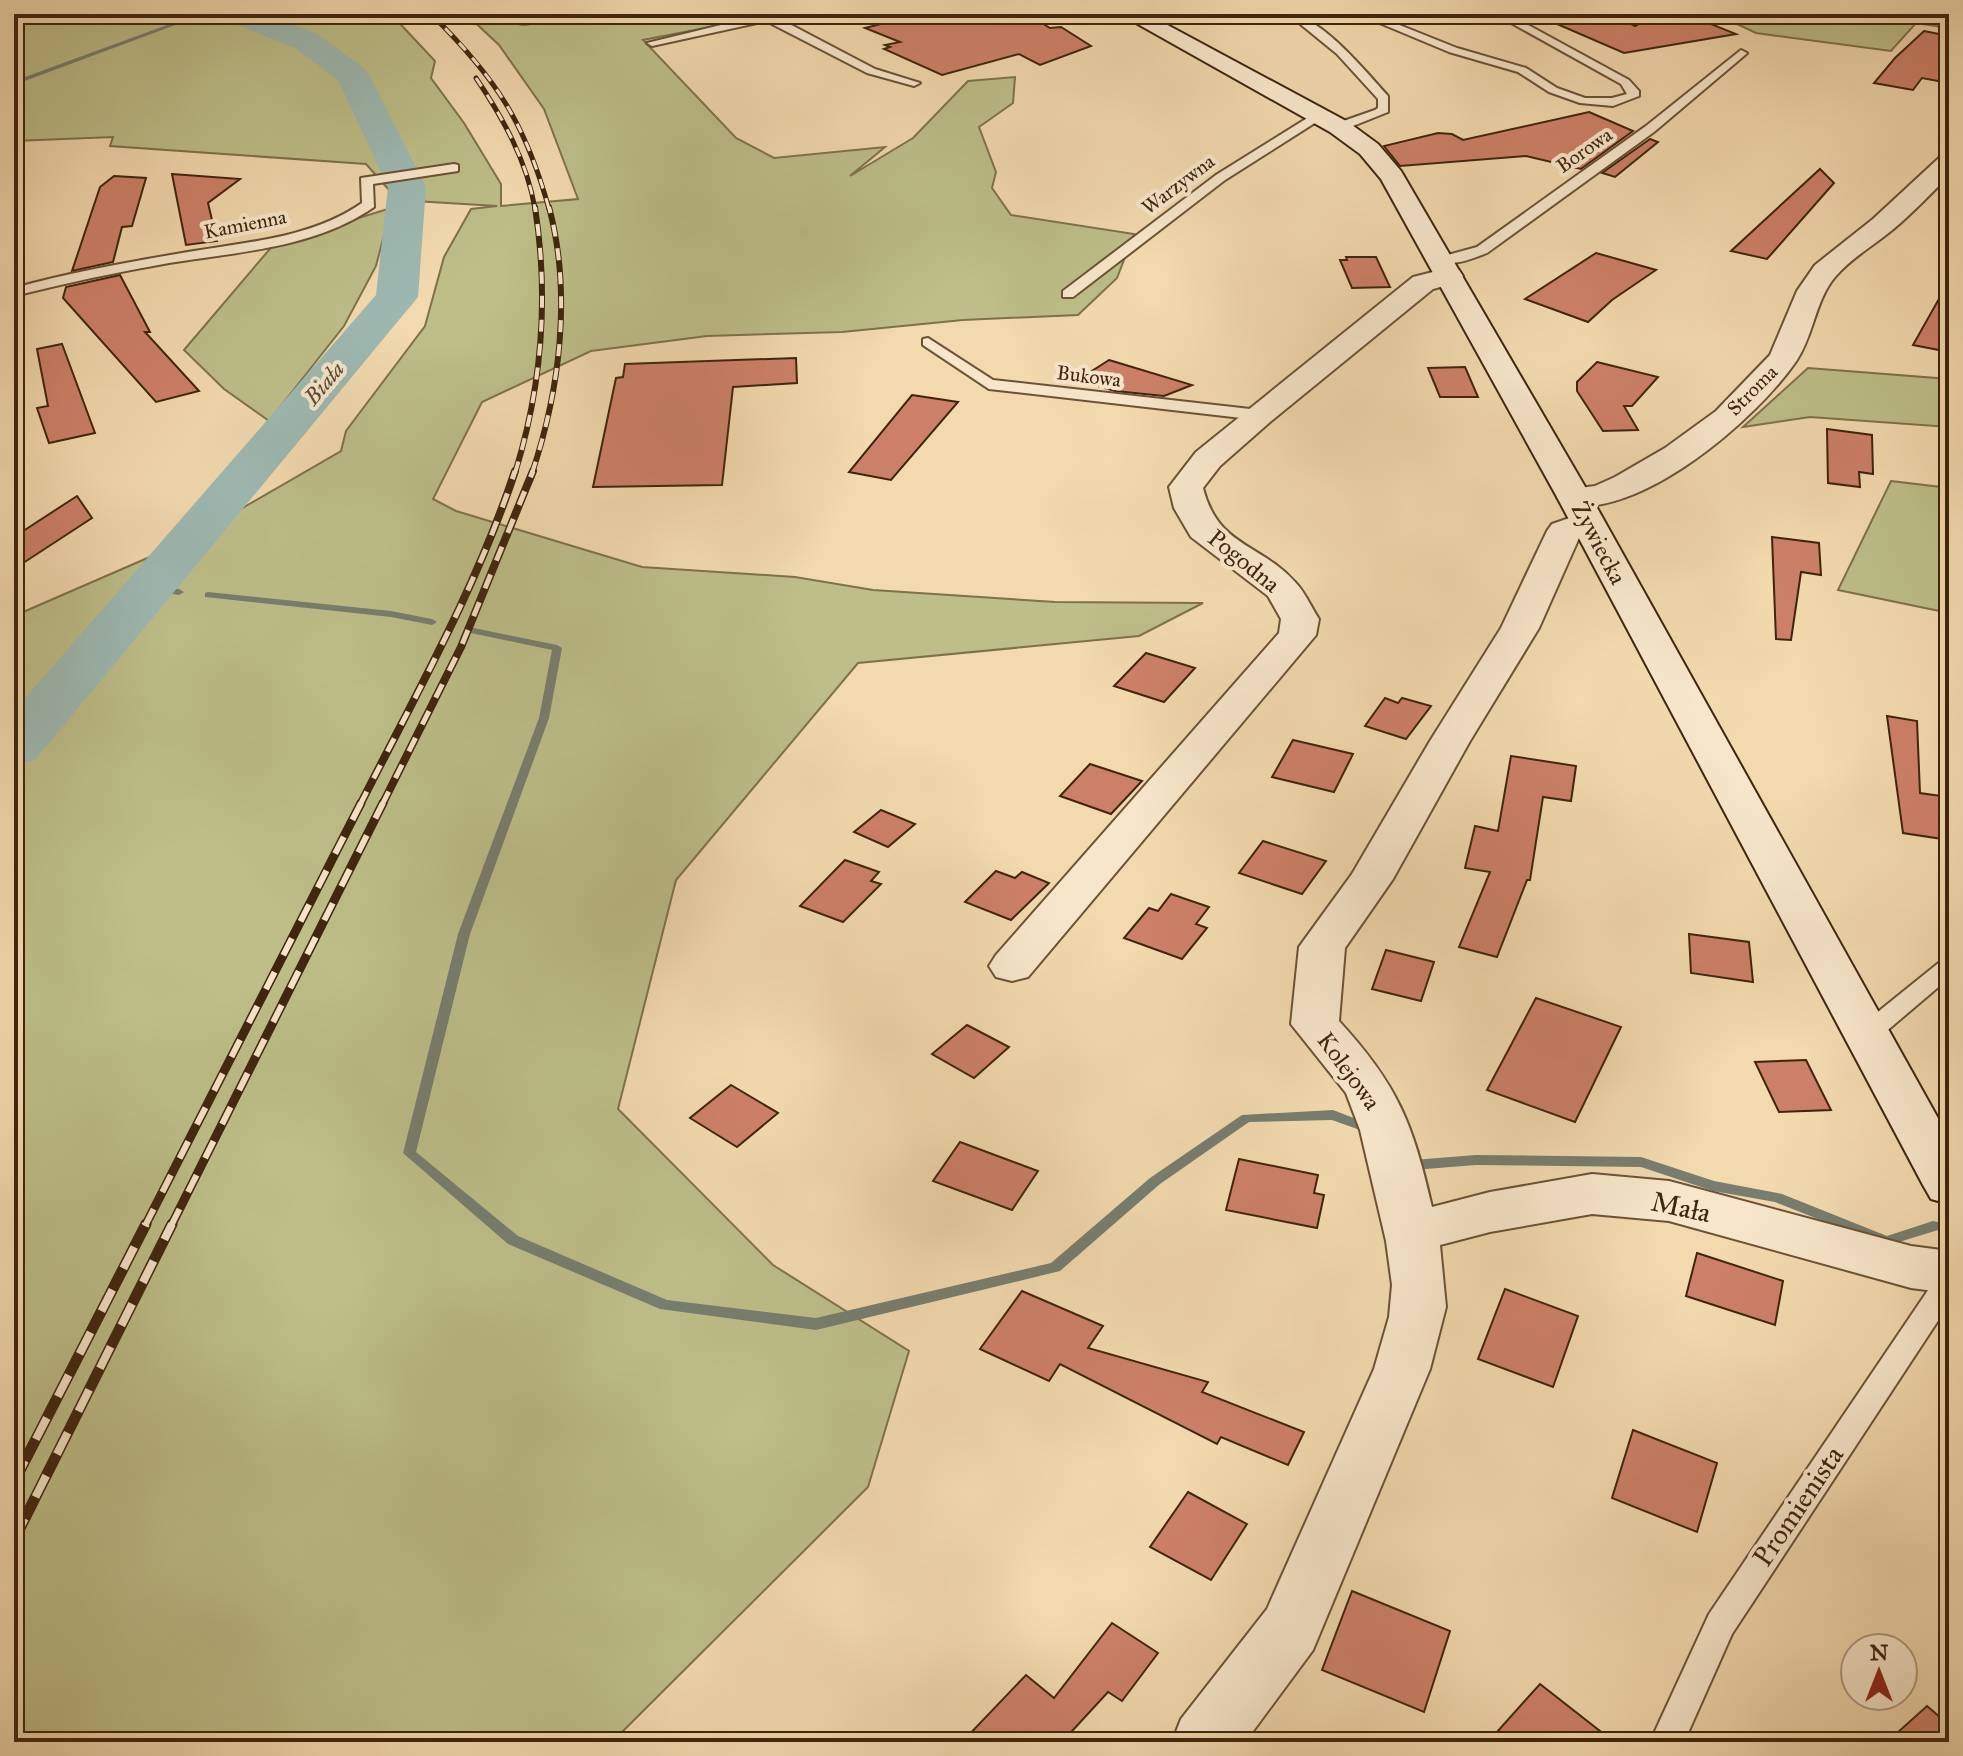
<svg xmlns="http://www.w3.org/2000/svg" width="1963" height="1756" font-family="'IM FELL Great Primer',serif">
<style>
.green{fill:#bdbe88;stroke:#7e724b;stroke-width:2}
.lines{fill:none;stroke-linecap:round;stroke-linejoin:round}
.stream{fill:#777e70;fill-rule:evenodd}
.river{fill:#9db9b2;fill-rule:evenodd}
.building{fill:#cd8069;stroke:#3f250e;stroke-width:2}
.service-casing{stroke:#6c5236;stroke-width:4}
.minor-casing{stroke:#6c5236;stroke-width:4}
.secondary-casing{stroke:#3f250e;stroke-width:4}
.service{fill:#f7e6ca;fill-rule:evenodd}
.minor{fill:#f7e6ca;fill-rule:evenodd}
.secondary{fill:#f7e6ca;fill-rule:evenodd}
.rail-far4-casing{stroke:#3f250e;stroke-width:5}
.rail-far3-casing{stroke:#3f250e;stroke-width:6}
.rail-far2-casing{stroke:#3f250e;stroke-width:8}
.rail-far1-casing{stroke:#3f250e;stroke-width:9}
.rail-casing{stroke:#3f250e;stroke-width:11}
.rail-far4{stroke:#f7e6ca;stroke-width:3;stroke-dasharray:10;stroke-linecap:butt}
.rail-far3{stroke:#f7e6ca;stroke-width:4;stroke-dasharray:12;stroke-linecap:butt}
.rail-far2{stroke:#f7e6ca;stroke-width:5;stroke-dasharray:15;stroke-linecap:butt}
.rail-far1{stroke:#f7e6ca;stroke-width:6;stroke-dasharray:19;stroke-linecap:butt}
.rail{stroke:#f7e6ca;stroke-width:8;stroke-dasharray:24;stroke-linecap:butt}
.labels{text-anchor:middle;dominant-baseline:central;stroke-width:8;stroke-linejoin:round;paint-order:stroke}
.far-street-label{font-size:20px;fill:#3f250e;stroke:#f7e6ca}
.far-water-label{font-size:22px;font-style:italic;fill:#564a37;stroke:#f7e6ca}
.street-label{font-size:24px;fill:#3f250e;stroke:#f7e6ca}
.near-street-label{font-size:28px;fill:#3f250e;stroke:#f7e6ca}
</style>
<rect width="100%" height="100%" fill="#f2d9ae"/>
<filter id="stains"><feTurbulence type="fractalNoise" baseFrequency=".0025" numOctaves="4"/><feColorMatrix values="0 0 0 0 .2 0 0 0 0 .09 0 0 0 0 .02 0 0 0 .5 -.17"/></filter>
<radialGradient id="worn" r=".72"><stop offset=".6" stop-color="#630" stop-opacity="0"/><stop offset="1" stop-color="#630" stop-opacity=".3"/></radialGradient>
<g class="green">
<path d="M14,14H391L435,61L431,78L464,123L501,184V206L578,199L544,109L499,45L466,14H778L643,40L736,138L774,158L885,147L850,176L913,138L968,81L1015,77L1013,103L979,127L996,172L992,188L1011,215L1134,234L1117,278L1078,315L963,320L842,332L707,336L591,351L482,402L433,499L456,511L642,567L795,577L873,590L1055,602L1203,603L1139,636L858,663L676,880L618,1109L773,1265L909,1351L868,1487L612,1742H14V616L182,543L341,451L346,431L425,326L444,257L471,209L497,206L398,200L366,164L110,146L113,137L14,141Z"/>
<path d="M1716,14H1949V28L1916,23L1891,51L1756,33Z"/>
<path d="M391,208L376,266L344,326L269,421L224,389L184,350L274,244Z"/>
<path d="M1808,368L1949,379V427L1810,417L1743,427Z"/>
<path d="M1891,481L1949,488V613L1838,590Z"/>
</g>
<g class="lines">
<g class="stream">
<path d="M197,14H205L14,85V81Z"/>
<path d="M149,585L179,589L184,592L179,595L146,590L144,588Z"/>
<path d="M208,592L391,611L432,619L437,622L432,625L391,617L205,597V593Z"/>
<path d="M469,627L557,645L562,648L549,718L470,934L416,1152L518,1236L667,1300L816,1318L1051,1263L1150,1178L1242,1115L1333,1110L1364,1122L1366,1125L1364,1128L1360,1130L1332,1120L1249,1122L1160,1184L1060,1271L816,1330L660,1309L508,1244L403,1153L458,934L539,718L552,650L466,632L464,630Z"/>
<path d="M1476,1155L1641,1157L1714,1181L1782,1194L1887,1236L1933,1221L1938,1222L1940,1226L1938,1230L1886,1246L1775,1202L1713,1191L1641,1167L1476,1165L1413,1170L1408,1168L1407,1165L1408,1162L1413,1160Z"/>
</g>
<path class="river" d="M224,14H266L317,34L364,68L369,75L426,187L418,297L35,760L14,765V711L376,295L388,187L338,80L295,48L228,21Z"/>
</g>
<g class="building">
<path d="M921,14H1027L1050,28L1061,27L1091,46L1040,65L1019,54L942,75L884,49L890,47L885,45L900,42L865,28Z"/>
<path d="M1534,14H1612L1635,26L1644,21L1636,14H1686L1736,34L1624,53Z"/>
<path d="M1924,31L1949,36V83L1922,78L1913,90L1874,83L1895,58Z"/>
<path d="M1589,112L1633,131L1581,169L1526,156L1400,166L1384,146L1438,133L1452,134L1463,140Z"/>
<path d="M1650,139L1658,142L1615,177L1602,173Z"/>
<path d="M1820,169L1834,183L1767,259L1731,251Z"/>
<path d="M172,174L240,179L208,203L217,241L186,245Z"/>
<path d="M114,176L146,178L132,226L122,227L113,262L72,271L100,187Z"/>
<path d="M1596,253L1656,270L1612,300L1588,322L1525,299Z"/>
<path d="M1346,257H1376L1390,287L1352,288L1340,260H1347Z"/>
<path d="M120,275L150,332H145L199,391L156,402L63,298L66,287Z"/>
<path d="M1949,281V352L1913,345Z"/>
<path d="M62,344L95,433L49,443L37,408L48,406L37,349Z"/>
<path d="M796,358L797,383L733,387L722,485L593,487L616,378L623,377L625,364Z"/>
<path d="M1109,360L1192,385L1164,396L1115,391L1078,380Z"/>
<path d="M1597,362L1658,377L1632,406H1624L1638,430L1603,431L1577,391V382Z"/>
<path d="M1465,367L1478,397H1440L1428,368Z"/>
<path d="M912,395L958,402L891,480L849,472Z"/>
<path d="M1827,429L1872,435L1873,474L1859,472L1860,487L1828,483Z"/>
<path d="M77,496L92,518L14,569V537Z"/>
<path d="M1772,537L1819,543L1821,575L1801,572L1791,640L1776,639Z"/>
<path d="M1146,653L1195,668L1164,702L1114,686Z"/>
<path d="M1385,698L1398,703L1402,698L1431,706L1406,739L1365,726Z"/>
<path d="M1887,716L1917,721L1920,793L1949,797V840L1903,833Z"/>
<path d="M1293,740L1353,754L1334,792L1272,777Z"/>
<path d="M1511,756L1576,766L1571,801L1543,797L1530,880H1527L1497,957L1459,947L1490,872L1465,868L1475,826L1498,831Z"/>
<path d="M1090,764L1142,781L1111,814L1060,796Z"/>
<path d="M881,810L915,824L888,847L854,832Z"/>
<path d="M1263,841L1326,861L1302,894L1239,873Z"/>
<path d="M845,860L879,872L871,881L881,884L843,922L800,906Z"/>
<path d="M996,871L1015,878L1022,872L1049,883L1011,920L965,902Z"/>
<path d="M1171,894L1209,907L1196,924L1207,928L1182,959L1124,938L1149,908L1158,911Z"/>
<path d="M1689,934L1749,942L1753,982L1691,973Z"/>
<path d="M1386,950L1434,962L1421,1001L1372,989Z"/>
<path d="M1536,998L1621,1027L1575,1122L1487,1090Z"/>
<path d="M967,1025L1009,1047L974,1078L932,1054Z"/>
<path d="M1806,1060L1831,1110L1779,1112L1755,1062Z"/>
<path d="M731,1085L778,1113L737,1147L690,1118Z"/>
<path d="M960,1142L1038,1171L1012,1210L933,1181Z"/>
<path d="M1239,1159L1318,1175L1314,1193L1324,1195L1317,1228L1226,1210Z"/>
<path d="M1697,1253L1783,1281L1775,1325L1686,1296Z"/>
<path d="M1505,1289L1578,1316L1553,1387L1478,1359Z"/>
<path d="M1022,1291L1103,1326L1088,1348L1208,1382L1202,1392L1304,1432L1288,1465L1221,1437L1217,1444L1060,1364L1049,1381L980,1349Z"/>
<path d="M1633,1430L1717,1463L1697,1532L1612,1498Z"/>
<path d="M1188,1492L1247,1524L1211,1580L1150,1547Z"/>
<path d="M1352,1591L1450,1631L1424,1712L1322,1670Z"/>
<path d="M1112,1623L1158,1653L1122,1701L1108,1692L1062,1742H962L1026,1675L1054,1698Z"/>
<path d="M1540,1684L1614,1742H1488Z"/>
<path d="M1927,1706L1949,1725V1742H1887Z"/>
</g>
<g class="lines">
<defs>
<g id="service">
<path d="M766,14H789L778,18L875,69L920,83L914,86L867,73L766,21L652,46L647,43Z"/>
<path d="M1288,14C1319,14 1367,73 1388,96V112L1343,130H1335V124L1375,110L1378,108V99L1337,54Z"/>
<path d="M1358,14H1372L1457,48L1526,68L1557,88L1585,98H1612L1627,94L1621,84L1495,14H1508L1629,80L1639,91V96L1613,106L1580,103L1549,92L1518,72L1449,52Z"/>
<path d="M1615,14H1630L1641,20L1636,23Z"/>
<path d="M1741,50L1747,53L1745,55L1654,132L1487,253C1471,259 1448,269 1433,259L1477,247L1646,126Z"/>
<path d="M1317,112L1323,116L1321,119L1225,180L1073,297H1063V291L1216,175Z"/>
<path d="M454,164L458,165V171L373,184L374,207C315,248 238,252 169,263C117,272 66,283 14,296V288C71,272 129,262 188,252C247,242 312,238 362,203L361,178Z"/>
<path d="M928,338L993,380L1259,410L1267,415L1259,420L989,389L923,345V339Z"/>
<path d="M1949,958V978L1876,1040L1867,1042L1858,1040L1855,1034L1858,1028L1941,961Z"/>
<path d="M1949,1271V1304L1732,1634L1684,1742H1650L1709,1614L1939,1274Z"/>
</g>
<g id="minor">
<path d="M518,14H543C536,23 529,25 518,23L515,18Z"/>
<path d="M1949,154V176C1930,194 1912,214 1891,231C1873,246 1851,258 1835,277C1815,301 1814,334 1797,360C1758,418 1637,523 1562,504L1557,497L1562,490L1595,486L1615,477L1665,448L1716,411L1770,355L1797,291L1815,265L1873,219L1940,157Z"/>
<path d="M1449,268L1459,270L1463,276L1459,282L1433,289L1270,422L1220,466L1203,488C1218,547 1260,543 1295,582C1305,592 1311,607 1319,619L1316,635L1028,977L1012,981L996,977L989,966L996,955L1279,633L1281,619L1268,596L1191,537L1174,508L1169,487L1196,452L1413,277Z"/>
<path d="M1587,512L1599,515L1604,522L1599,529L1579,538L1539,628L1470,741L1393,879L1345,948L1339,1021C1398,1085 1413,1124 1432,1207L1490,1192L1592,1174L1669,1181L1911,1246L1949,1251V1293L1911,1288L1669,1221L1592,1214L1490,1232L1440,1245L1446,1307L1430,1369L1313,1650L1245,1742H1172L1181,1719L1267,1609L1374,1369L1389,1317L1392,1285L1386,1241L1360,1130L1346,1093L1291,1024L1299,947L1352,874L1430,741L1501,628L1547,531L1552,524Z"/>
</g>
<path id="secondary" d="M1120,14H1147L1348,122L1378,144L1401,171L1591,497L1949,1138V1204L1931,1199L1923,1185L1557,497L1381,179L1360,154L1330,132Z"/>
</defs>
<use href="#service" class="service-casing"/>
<use href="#minor" class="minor-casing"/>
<use href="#secondary" class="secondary-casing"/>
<use href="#service" class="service"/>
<use href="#minor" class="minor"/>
<use href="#secondary" class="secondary"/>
<defs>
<g id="rail-far4">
<path d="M431,14C495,77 525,122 549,209"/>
<path d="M476,78C503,118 527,161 535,209"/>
</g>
<g id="rail-far3">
<path d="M515,473C542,386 549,297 535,207"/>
<path d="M532,473C560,390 572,293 549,207"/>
</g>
<g id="rail-far2">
<path d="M360,805C415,696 477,587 515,471"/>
<path d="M382,805L461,647L533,471"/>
</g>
<g id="rail-far1">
<path d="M145,1226L361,803"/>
<path d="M171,1226L383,803"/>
</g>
<g id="rail">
<path d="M14,1482L146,1224"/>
<path d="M14,1540L172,1224"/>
</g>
</defs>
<use href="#rail-far4" class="rail-far4-casing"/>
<use href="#rail-far3" class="rail-far3-casing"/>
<use href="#rail-far2" class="rail-far2-casing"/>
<use href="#rail-far1" class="rail-far1-casing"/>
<use href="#rail" class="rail-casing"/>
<use href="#rail-far4" class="rail-far4"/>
<use href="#rail-far3" class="rail-far3"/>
<use href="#rail-far2" class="rail-far2"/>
<use href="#rail-far1" class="rail-far1"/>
<use href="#rail" class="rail"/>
</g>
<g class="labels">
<g class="far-street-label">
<text transform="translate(1584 150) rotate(-35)">Borowa</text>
<text transform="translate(1178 184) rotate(-37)">Warzywna</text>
<text transform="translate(245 224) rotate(-11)">Kamienna</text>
<text transform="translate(1089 376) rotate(7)">Bukowa</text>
<text transform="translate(1752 390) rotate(-45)">Stroma</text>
</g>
<g class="far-water-label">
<text transform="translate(324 383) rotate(-50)">Biała</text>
</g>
<g class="street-label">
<text transform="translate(1599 543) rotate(62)">Żywiecka</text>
<text transform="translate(1244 561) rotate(39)">Pogodna</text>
<text transform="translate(1349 1071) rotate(54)">Kolejowa</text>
</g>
<g class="near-street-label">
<text transform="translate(1681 1207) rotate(12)">Mała</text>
<text transform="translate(1798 1506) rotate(-56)">Promienista</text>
</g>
</g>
<rect width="1963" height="1756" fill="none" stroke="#f2d9ae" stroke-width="48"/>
<rect x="16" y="16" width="1931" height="1724" fill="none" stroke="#3f250e" stroke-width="4"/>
<rect x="24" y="24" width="1915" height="1708" fill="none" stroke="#3f250e" stroke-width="2"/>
<g transform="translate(1879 1672)"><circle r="38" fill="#f7e6ca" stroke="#ad997f" stroke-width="2"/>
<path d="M0-6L14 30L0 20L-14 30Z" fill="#8f2418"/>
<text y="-12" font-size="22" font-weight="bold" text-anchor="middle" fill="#3f250e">N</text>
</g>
<rect width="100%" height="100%" filter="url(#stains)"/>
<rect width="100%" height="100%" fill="url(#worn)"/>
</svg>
